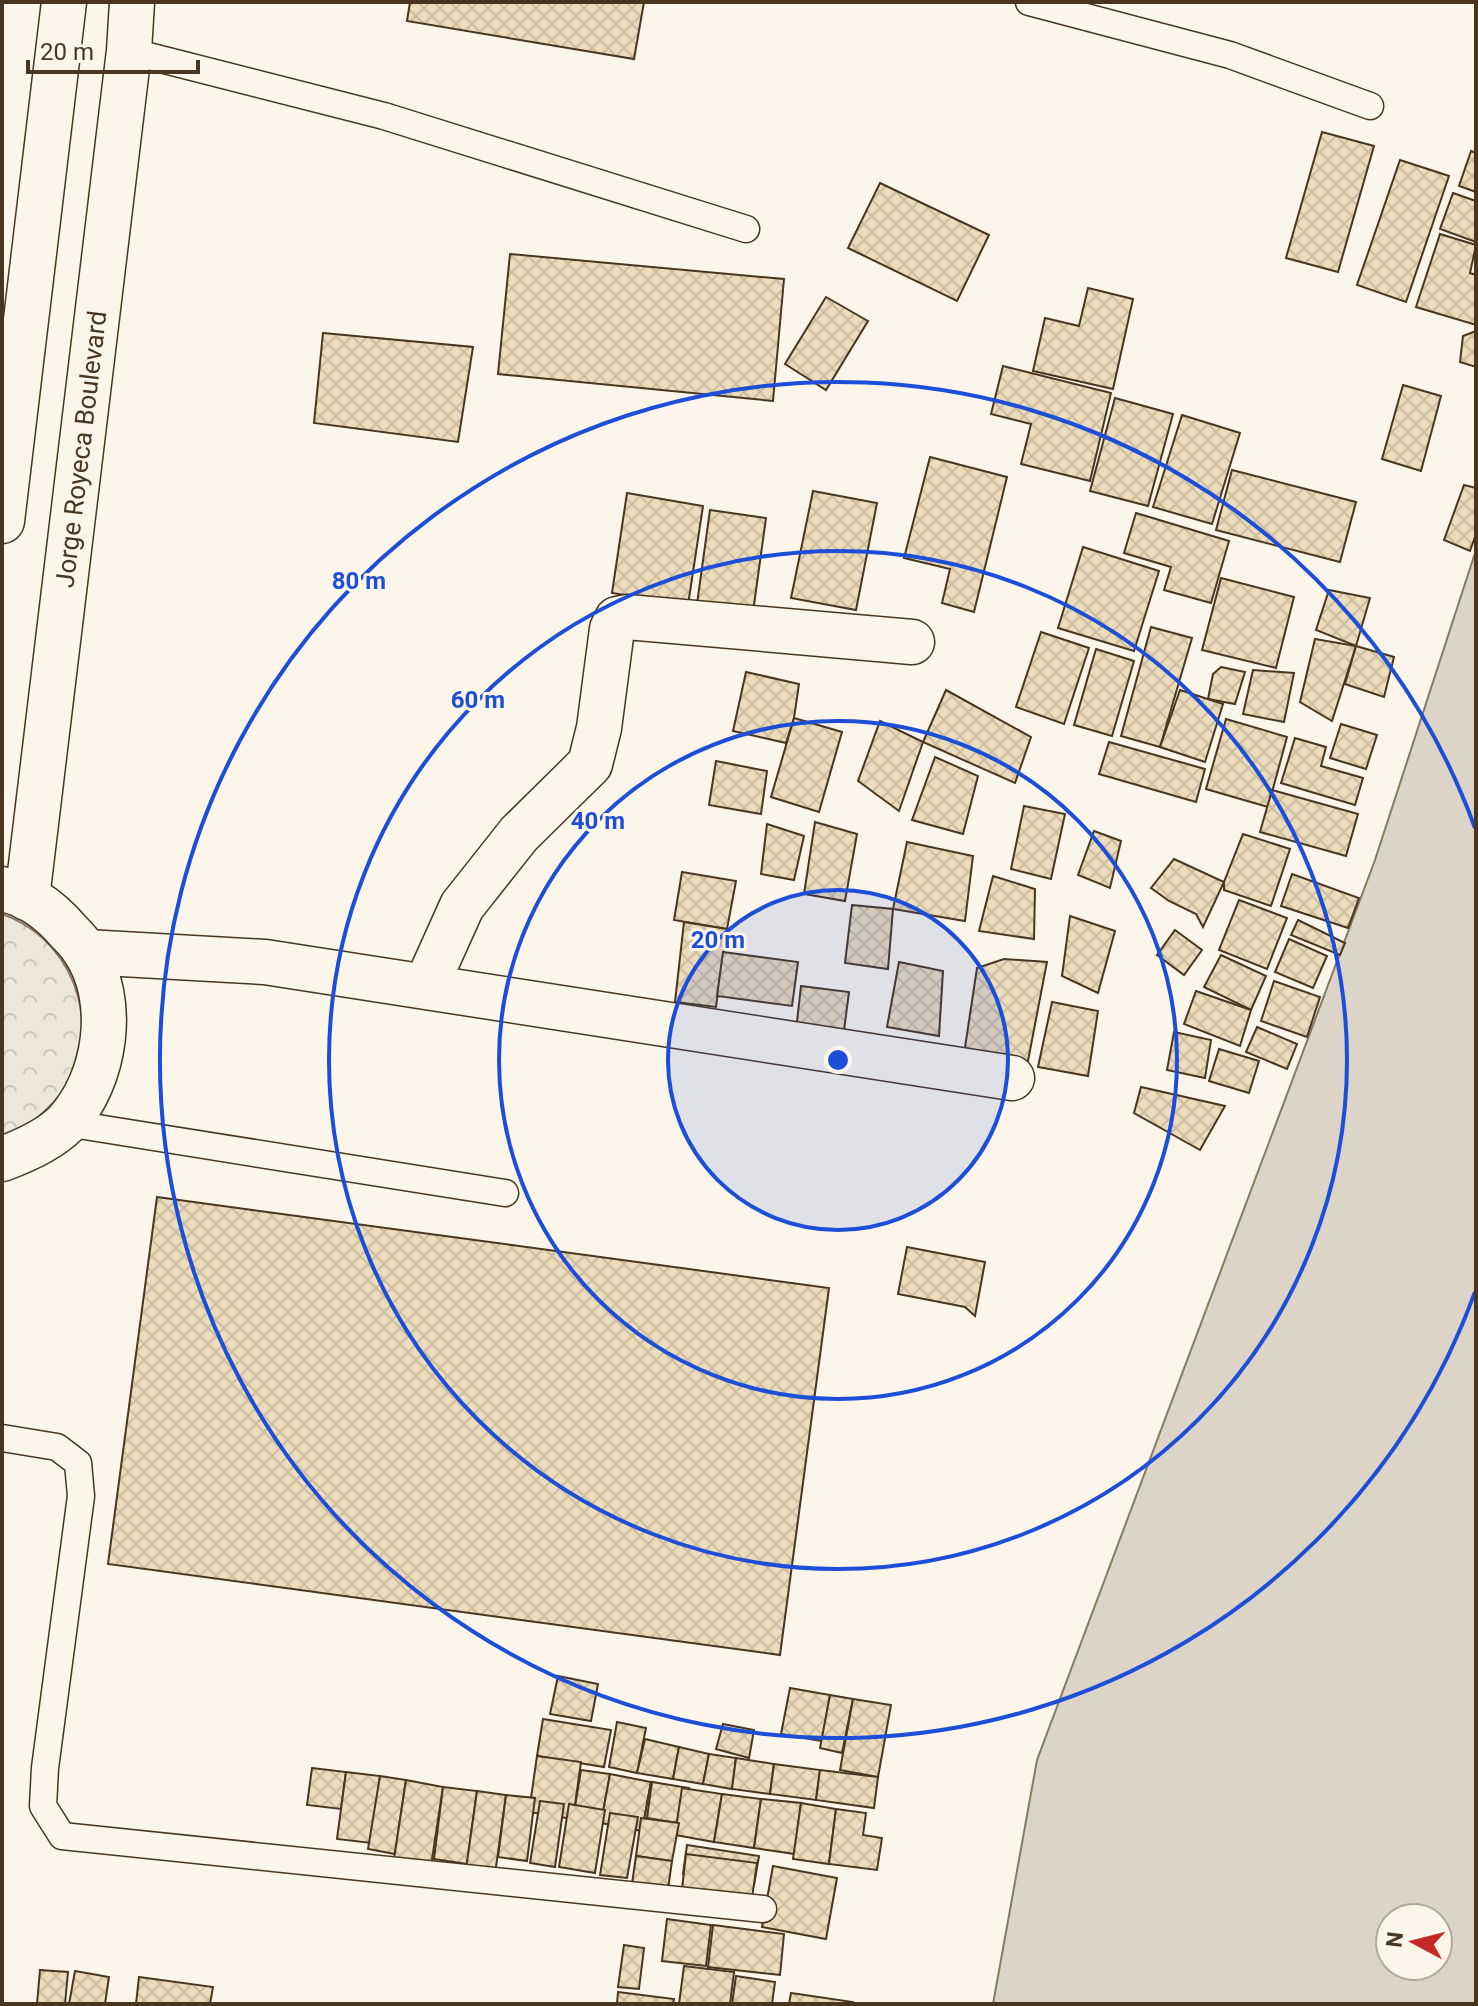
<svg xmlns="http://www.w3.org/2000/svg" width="1478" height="2006" font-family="Roboto,sans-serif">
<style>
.park{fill:url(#park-crowns);stroke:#887966;stroke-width:2}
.water{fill:#dcd4c6;stroke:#887966;stroke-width:2;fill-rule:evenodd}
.building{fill:url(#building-cross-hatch);stroke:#4a3520;stroke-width:2}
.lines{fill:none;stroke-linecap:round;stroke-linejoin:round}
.lane-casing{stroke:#4a3520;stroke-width:29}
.street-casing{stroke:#4a3520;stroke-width:47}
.secondary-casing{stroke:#4a3520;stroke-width:47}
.lane{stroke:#fbf6e9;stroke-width:26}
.street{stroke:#fbf6e9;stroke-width:44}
.secondary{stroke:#fbf6e9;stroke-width:44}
.ring{fill:none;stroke:#1d4ed8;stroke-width:4}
.labels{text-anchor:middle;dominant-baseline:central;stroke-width:6;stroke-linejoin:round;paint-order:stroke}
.street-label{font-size:26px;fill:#4a3520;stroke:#fbf6e9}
.centre{fill:#1d4ed8;stroke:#fbf6e9;stroke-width:4}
.ring-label{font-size:24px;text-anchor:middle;font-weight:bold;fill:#1d4ed8;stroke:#fbf6e9;stroke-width:6;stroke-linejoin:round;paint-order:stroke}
</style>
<defs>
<pattern id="park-crowns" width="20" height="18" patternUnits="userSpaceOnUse" patternTransform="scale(2)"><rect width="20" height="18" fill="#ede6d9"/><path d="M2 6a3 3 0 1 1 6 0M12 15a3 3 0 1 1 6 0" fill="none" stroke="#cdc6ba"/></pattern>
<pattern id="building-cross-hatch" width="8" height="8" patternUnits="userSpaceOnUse" patternTransform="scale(2)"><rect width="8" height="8" fill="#ecdcbc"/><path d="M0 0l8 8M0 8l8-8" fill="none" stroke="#ccbda1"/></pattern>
</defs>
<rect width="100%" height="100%" fill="#fbf6e9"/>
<path class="park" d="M2,914C82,942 110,1045 49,1107C36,1120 20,1132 2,1136Z"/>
<path class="water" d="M1476,550V2004H993L1037,1760L1375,860ZM1390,1918H1438V1966H1390Z"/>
<g class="building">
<path d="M410,2H644L634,59L407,21Z"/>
<path d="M1322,132L1374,146L1338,272L1286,258Z"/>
<path d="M1471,151L1476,153V192L1459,186Z"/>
<path d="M1400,160L1449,176L1406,302L1357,285Z"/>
<path d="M880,183L989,235L957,301L848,248Z"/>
<path d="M1453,193L1476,201V242L1440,229Z"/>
<path d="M1440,234L1476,245L1470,273L1476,275V325L1416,307Z"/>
<path d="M510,254L784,279L773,401L498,374Z"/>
<path d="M1088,288L1133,299L1113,389L1033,371L1045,318L1079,326Z"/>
<path d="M826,297L868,321L826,390L785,364Z"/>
<path d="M1476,331V367L1460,362L1463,336Z"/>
<path d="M323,333L473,347L458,442L314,423Z"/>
<path d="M1003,366L1111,393L1090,481L1021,464L1031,424L991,414Z"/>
<path d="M1403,385L1441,396L1421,471L1382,459Z"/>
<path d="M1115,398L1173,414L1148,506L1090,491Z"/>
<path d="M1182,415L1240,433L1212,524L1153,507Z"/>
<path d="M930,457L1007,477L974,612L942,603L950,569L904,558Z"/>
<path d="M1232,470L1356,502L1340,562L1216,530Z"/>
<path d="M1464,485L1476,488V534L1470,551L1444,540Z"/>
<path d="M813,491L877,503L856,610L791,598Z"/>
<path d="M627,493L703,506L688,605L612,593Z"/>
<path d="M710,510L766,518L753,612L697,604Z"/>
<path d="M1136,513L1229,541L1211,603L1164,590L1171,567L1124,553Z"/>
<path d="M1083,547L1159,571L1134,651L1058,628Z"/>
<path d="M1221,578L1294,597L1276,668L1202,650Z"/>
<path d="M1329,590L1370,598L1356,646L1316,630Z"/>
<path d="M1151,627L1192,638L1160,747L1121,736Z"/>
<path d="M1041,632L1089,648L1064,724L1016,707Z"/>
<path d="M1315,639L1356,646L1332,721L1300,702Z"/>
<path d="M1356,646L1394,657L1384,697L1345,684Z"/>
<path d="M1096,649L1134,661L1112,736L1074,725Z"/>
<path d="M1221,667L1245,672L1235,704L1208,699L1213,674Z"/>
<path d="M1253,670L1294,673L1284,722L1243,714Z"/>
<path d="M746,672L799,684L794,718L786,743L733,731Z"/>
<path d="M946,690L1031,737L1015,783L923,742Z"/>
<path d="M1180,690L1223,704L1205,762L1160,747Z"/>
<path d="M794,718L842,732L819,812L771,797Z"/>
<path d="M1226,719L1287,737L1268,807L1206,789Z"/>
<path d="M880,721L923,742L899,811L858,781Z"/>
<path d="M1341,724L1377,735L1366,769L1330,758Z"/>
<path d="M1295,738L1326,747L1321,766L1363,778L1355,805L1281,783Z"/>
<path d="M1109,742L1205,769L1196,802L1099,774Z"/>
<path d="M935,757L978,776L963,834L912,820Z"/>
<path d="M716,761L767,771L761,814L709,805Z"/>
<path d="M1272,790L1358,814L1346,856L1260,832Z"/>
<path d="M1024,806L1065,814L1051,879L1011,869Z"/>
<path d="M815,822L857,834L845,901L804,894Z"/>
<path d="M767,824L804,836L794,880L761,874Z"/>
<path d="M1094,831L1121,841L1110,888L1078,875Z"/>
<path d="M1243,834L1290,849L1271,906L1224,890V882Z"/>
<path d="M907,842L973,856L965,921L893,909Z"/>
<path d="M1174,859L1224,882L1203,927L1196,914L1169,901L1151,888Z"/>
<path d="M682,872L736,881L727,929L674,920Z"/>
<path d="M1292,874L1359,898L1348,928L1281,906Z"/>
<path d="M993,876L1035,889L1034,939L979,931Z"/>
<path d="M1239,900L1287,918L1267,969L1219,950Z"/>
<path d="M852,905L893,909L888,969L845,963Z"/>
<path d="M1070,916L1115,931L1098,993L1062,976Z"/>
<path d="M1298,920L1345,943L1340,955L1291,935Z"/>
<path d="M684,922L727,929L716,1007L675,1002Z"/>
<path d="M1175,930L1202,950L1184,975L1157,955Z"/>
<path d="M1289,939L1327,956L1313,988L1275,972Z"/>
<path d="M723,952L798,962L792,1006L717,996Z"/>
<path d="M1221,955L1266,976L1251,1010L1204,987Z"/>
<path d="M1004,959L1047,962L1027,1066L964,1054L977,968Z"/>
<path d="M899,962L943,971L939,1036L887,1027Z"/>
<path d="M1274,981L1320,997L1307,1037L1261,1021Z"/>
<path d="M801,986L849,992L842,1046L795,1040Z"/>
<path d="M1196,991L1251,1010L1240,1046L1184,1024Z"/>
<path d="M1052,1002L1098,1011L1088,1076L1038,1067Z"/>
<path d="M1257,1027L1297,1044L1287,1069L1246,1052Z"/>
<path d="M1174,1032L1211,1040L1205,1078L1167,1070Z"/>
<path d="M1219,1049L1259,1061L1249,1093L1209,1081Z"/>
<path d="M1141,1087L1225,1106L1200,1150L1134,1113Z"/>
<path d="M157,1197L829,1288L780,1655L108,1564Z"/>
<path d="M907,1247L985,1262L975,1316L965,1307L898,1294Z"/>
<path d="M558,1676L598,1684L591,1721L550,1714Z"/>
<path d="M790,1688L830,1695L822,1741L781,1734Z"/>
<path d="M830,1695L853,1699L842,1753L820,1748Z"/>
<path d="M853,1699L891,1705L878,1777L840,1770Z"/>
<path d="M543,1719L611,1730L604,1767L537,1756Z"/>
<path d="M617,1722L646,1728L637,1773L609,1767Z"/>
<path d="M723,1724L754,1730L749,1758L716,1749Z"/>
<path d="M645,1739L679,1747L673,1779L637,1773Z"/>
<path d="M679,1747L709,1754L703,1784L673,1779Z"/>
<path d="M709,1754L736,1758L732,1789L703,1784Z"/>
<path d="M537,1756L581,1762L573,1819L529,1812Z"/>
<path d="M736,1758L774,1764L770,1794L732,1789Z"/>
<path d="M774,1764L820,1770L816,1800L770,1794Z"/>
<path d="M312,1768L346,1772L341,1809L307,1805Z"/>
<path d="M581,1770L610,1774L601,1823L573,1819Z"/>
<path d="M820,1770L878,1777L874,1808L816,1800Z"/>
<path d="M346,1772L380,1776L371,1843L337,1839Z"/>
<path d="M610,1774L651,1782L642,1831L601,1823Z"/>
<path d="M380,1776L406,1780L395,1854L368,1849Z"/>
<path d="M406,1780L443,1787L431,1866L394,1859Z"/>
<path d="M651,1782L682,1788L675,1835L642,1831Z"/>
<path d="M652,1782L689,1788L684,1824L647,1818Z"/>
<path d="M443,1787L477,1791L467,1864L434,1859Z"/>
<path d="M682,1788L722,1794L714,1842L675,1835Z"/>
<path d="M477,1791L506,1795L495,1874L466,1869Z"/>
<path d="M722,1794L761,1799L754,1848L714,1842Z"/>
<path d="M506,1795L535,1798L527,1861L498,1857Z"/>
<path d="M761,1799L801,1803L795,1854L754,1848Z"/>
<path d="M540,1801L564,1804L555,1867L530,1863Z"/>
<path d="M801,1803L836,1809L829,1864L793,1859Z"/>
<path d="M569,1804L605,1810L595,1873L559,1867Z"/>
<path d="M836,1809L866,1813L863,1835L882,1838L877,1870L829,1864Z"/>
<path d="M610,1813L638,1817L627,1878L600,1875Z"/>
<path d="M641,1818L679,1823L672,1861L636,1856Z"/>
<path d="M687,1845L759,1856L754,1885L683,1874Z"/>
<path d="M686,1854L757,1863L752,1898L682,1889Z"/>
<path d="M636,1856L672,1861L668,1889L632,1884Z"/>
<path d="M773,1866L837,1878L826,1939L762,1927Z"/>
<path d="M667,1919L711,1925L706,1966L662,1961Z"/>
<path d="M713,1925L784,1934L780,1975L708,1967Z"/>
<path d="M624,1945L644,1948L639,1989L618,1987Z"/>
<path d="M684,1966L734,1972L730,2004H679Z"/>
<path d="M40,1970L68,1972L65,2004H37Z"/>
<path d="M75,1971L109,1977L105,2004H69Z"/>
<path d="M736,1976L775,1982L772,2004H732Z"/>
<path d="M139,1977L213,1987L210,2004H136Z"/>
<path d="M618,1992L674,1999L673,2004H617Z"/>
<path d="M791,1993L853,2002V2004H789Z"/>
</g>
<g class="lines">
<defs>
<g id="lane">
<path d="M1029,2L1230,55L1370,106"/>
<path d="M129,51L384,116L746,229"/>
<path d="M66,1123L505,1193"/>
<path d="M2,1438L57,1447L78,1463L81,1496L45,1768L43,1806L62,1836L763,1909"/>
</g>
<g id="street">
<path d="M86,952L265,962L1012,1078"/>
<path d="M426,986L462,906L519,834L590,764L599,728L612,629L617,619L627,617L912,642"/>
</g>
<g id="secondary">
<path d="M2,521L64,2"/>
<path d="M2,889C28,894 51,911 68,931C74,937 80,943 84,950C118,1000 106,1080 66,1123C49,1140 24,1151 2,1159"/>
<path id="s1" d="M27,898L129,51L132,2"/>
</g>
</defs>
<use href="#lane" class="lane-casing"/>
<use href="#street" class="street-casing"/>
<use href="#secondary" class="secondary-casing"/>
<use href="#lane" class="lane"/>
<use href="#street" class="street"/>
<use href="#secondary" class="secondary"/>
</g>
<circle cx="838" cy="1060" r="170" fill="#1d4ed8" fill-opacity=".12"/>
<g class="ring">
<circle cx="838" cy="1060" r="170"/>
<circle cx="838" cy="1060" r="339"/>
<circle cx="838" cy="1060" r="509"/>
<path d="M1475 1292A678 678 0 1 1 1475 828"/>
</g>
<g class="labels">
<g class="street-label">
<text stroke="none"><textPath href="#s1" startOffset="452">Jorge Royeca Boulevard</textPath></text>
</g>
</g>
<circle cx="838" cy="1060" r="12" class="centre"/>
<g class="ring-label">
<text x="359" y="589">80 m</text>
<text x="478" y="708">60 m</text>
<text x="598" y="829">40 m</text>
<text x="718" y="948">20 m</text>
</g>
<rect width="1478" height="2006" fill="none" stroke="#4a3520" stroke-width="8"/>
<g transform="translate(1414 1942) rotate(277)"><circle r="38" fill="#fbf6e9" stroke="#b4a999" stroke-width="2"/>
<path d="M0-6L14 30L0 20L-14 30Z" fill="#c62828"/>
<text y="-12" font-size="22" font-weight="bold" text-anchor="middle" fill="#4a3520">N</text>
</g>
<path d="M28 60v12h170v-12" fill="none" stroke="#4a3520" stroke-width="4"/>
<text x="40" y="60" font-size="24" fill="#4a3520" stroke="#fbf6e9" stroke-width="6" paint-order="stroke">20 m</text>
</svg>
